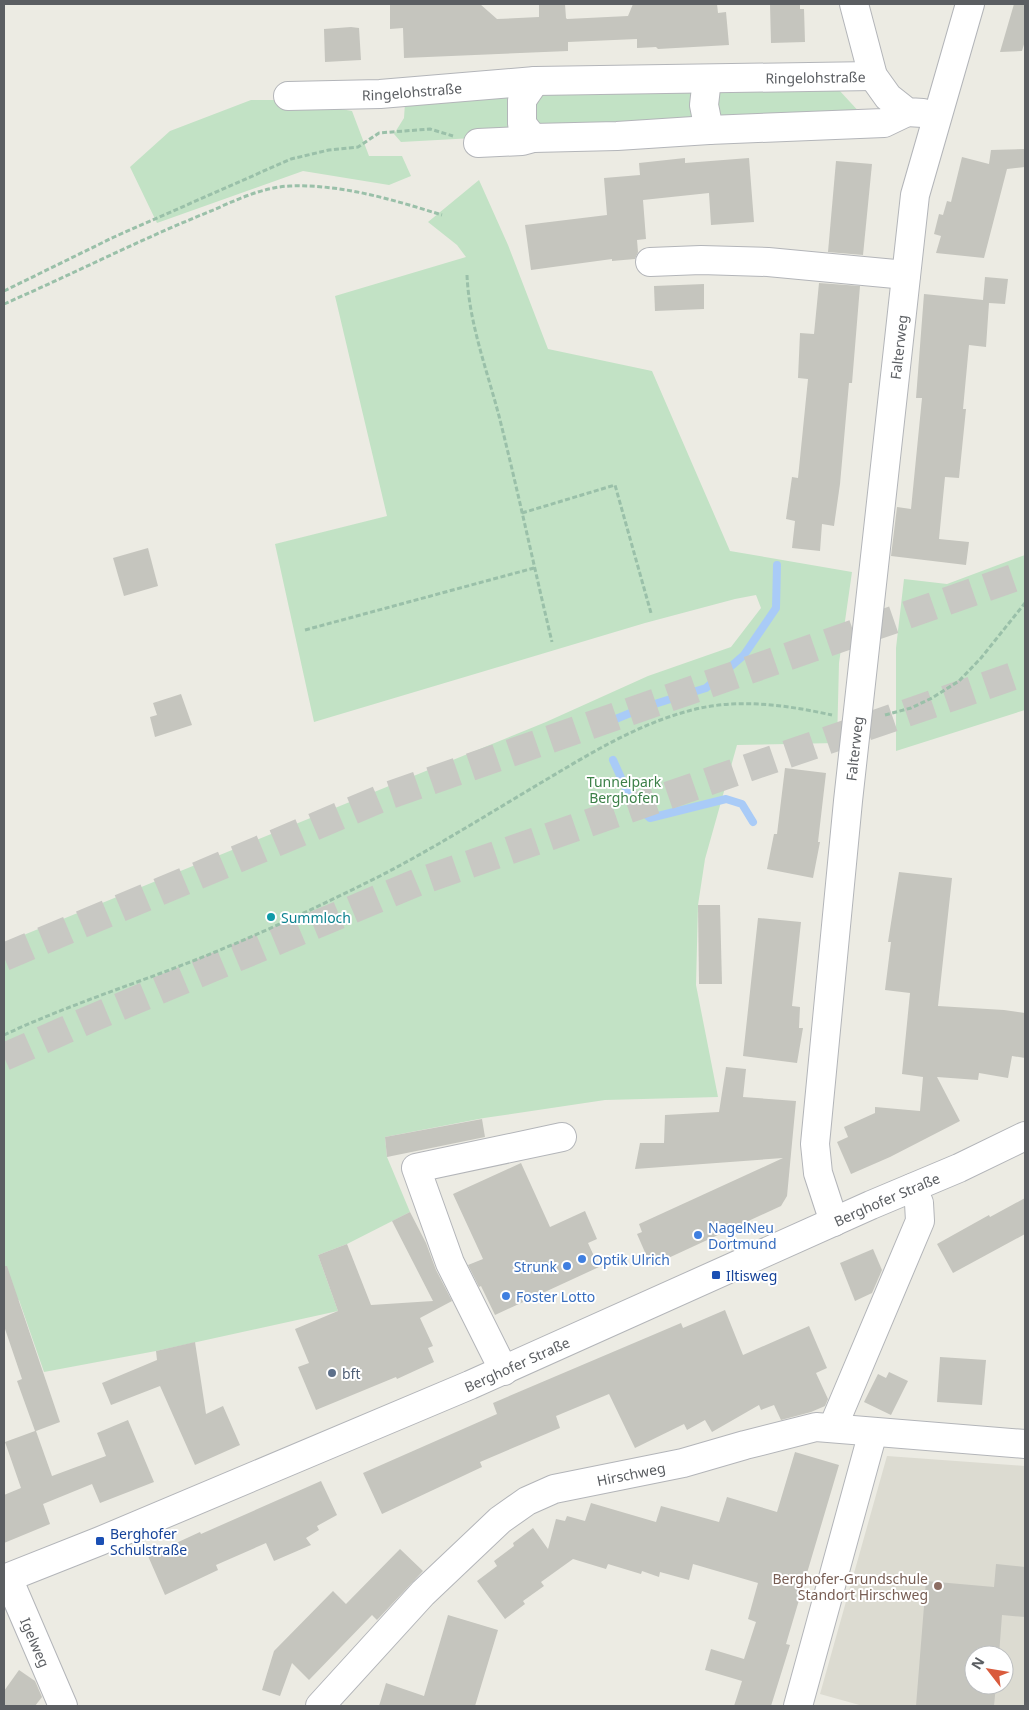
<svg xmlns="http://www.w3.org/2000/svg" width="1029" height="1710" font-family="'Noto Sans',sans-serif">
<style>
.education{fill:#dcdbd1;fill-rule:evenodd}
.green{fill:#c2e2c5}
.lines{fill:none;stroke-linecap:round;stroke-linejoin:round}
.stream{stroke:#a9cbf7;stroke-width:8}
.building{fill:#c5c5be}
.highway-tunnel{stroke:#c8c8c3;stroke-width:28;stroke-dasharray:28 14;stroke-linecap:butt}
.minor-casing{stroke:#b3b5b9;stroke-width:30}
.path{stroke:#9ac0a9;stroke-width:3;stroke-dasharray:5 2.5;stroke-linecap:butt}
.minor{stroke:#fff;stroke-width:28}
.culture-dot{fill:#0f9aa8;stroke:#fff;stroke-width:2}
.shop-dot{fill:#3f7fe0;stroke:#fff;stroke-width:2}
.transit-dot{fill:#1a4fb4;stroke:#fff;stroke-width:2}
.service-dot{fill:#5c6f8a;stroke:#fff;stroke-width:2}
.education-dot{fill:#8d6e63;stroke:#fff;stroke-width:2}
.labels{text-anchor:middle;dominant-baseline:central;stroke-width:4;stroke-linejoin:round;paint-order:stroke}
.street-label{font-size:14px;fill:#5b5e62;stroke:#fff}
.park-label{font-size:14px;fill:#3c8048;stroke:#fff}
.culture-label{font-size:14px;fill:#0d838f;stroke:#fff;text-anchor:start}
.shop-label{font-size:14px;fill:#366cbe;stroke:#fff;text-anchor:start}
.transit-label{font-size:14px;fill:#164399;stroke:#fff;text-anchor:start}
.service-label{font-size:14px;fill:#4e5e75;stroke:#fff;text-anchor:start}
.education-label{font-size:14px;fill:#785e54;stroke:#fff;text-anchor:end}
</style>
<rect width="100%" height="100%" fill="#ecebe3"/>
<path class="education" d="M887,1456L1025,1466L1024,1516L1025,1517V1706H863L820,1694ZM974,1655H1004V1685H974Z"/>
<g class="green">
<path d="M693,85L696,122L544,132L531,123V102L546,90Z"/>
<path d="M718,87L839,90L862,115L717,120Z"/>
<path d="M512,93L511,136L401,142L394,134L404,118L405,103Z"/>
<path d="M251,100H289L352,111L369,156H402L411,176L389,185L303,171L157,223L130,167L170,131Z"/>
<path d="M479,180L508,245L548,349L652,371L730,551L852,572L839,663L837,743L737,745L705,859L698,905L696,985L718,1097L605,1100L484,1118L385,1137L387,1157L410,1212L347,1244L318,1255L338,1311L156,1351L44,1372L19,1300L4,1305V943L546,722L648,676L731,647L761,608L756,595L735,599L645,623L314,722L275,544L387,516L335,296L466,257L457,245L428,222Z"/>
<path d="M1025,555V710L896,751V648L904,579L947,584Z"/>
</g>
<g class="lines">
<g class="stream">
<path d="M601,731L606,723L645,707L706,688L744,655L776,608L777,565"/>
<path d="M613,760L632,802L650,818L726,799L742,804L753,822"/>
</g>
</g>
<g class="building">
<path d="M390,4H480L497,19L539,17V4H565L566,18L567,19L628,16L633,4H717L718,13L726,12L729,45L658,49L656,47L637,48V39L568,42V51L404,58L403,28L390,29Z"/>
<path d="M770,4H800V9H804L805,42L771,43Z"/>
<path d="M1014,4H1025V41L1022,51L1000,52Z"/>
<path d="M351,27L359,28L361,60L325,62L324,29Z"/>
<path d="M1025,149V167L1007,169L984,258L936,253L941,236L934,234L939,214L943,215L947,201L951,202L962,157L989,164L991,150Z"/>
<path d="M685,158V163L749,158L754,222L711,225L709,193L643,200L646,239L637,240L638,252L635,259L612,261V259L531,270L525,225L607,215L604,178L640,175L639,163Z"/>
<path d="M836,161L872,164L863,255L828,252Z"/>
<path d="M985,277L1008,279L1005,304L989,303L986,347L969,345L963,409H966L959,478L945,477L939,539L969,542L966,565L891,556L897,507L911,509L922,398H916L924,294L983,300Z"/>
<path d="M819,283L860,286L852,383H849L840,484L834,526L822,524L820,551L792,548L795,521L786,519L792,477L798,478L808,379L798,378L800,333L814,334Z"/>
<path d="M704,284V309L655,311L654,286Z"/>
<path d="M148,548L158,586L124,596L113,558Z"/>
<path d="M181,694L192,725L155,737L150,717L157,715L153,703Z"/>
<path d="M785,768L826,773L818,842H820L813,878L767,869L774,834H777Z"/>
<path d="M899,872L952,878L938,1006L1004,1010L1025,1013V1058L1012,1056L1008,1078L979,1073L978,1080L937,1077L960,1121L890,1157L851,1174L837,1142L848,1137L844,1127L875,1113V1107L920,1111L923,1077L902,1074L910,993L885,990L891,942H888Z"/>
<path d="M698,905H720L722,984H699Z"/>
<path d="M758,918L801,922L792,1006L800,1007L799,1028H803L797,1063L743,1056Z"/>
<path d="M726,1067L746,1069L743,1097L796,1101L787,1196L781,1206L651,1266L637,1234L642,1232L639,1224L783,1158L635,1169L640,1143H664L665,1115L719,1112Z"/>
<path d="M482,1119L485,1137L387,1157L385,1137Z"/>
<path d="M521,1163L550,1227L585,1211L597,1239L588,1243L599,1267L495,1315L481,1286L479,1287L468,1265L483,1259L453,1194Z"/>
<path d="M1025,1198V1234L953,1273L937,1244L989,1215L990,1217Z"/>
<path d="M410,1212L426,1243L436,1270L452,1301L420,1318L433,1346L428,1348L434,1362L397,1379L396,1377L316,1410L298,1367L309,1363L295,1329L338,1311L318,1255L347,1244L371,1305L433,1301L392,1221Z"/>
<path d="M873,1249L882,1270L872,1293L855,1301L840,1263Z"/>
<path d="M4,1266H7L60,1422L36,1431L52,1476L106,1456L97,1433L128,1420L154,1482L100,1503L92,1484L43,1504L50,1524L4,1543V1495L21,1488L5,1442L35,1431L17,1381L22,1379L4,1326Z"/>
<path d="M725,1310L743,1355L809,1326L827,1368L816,1373L828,1399L825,1406L811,1412L781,1420L774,1405L761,1410L759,1405L712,1432L705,1420L687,1430L684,1424L635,1448L609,1394L556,1416L560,1428L480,1462L482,1467L382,1514L363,1473L497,1414L493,1403L681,1323L683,1328Z"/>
<path d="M195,1342L206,1414L223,1406L240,1445L195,1465L160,1386L111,1405L102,1383L157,1360L156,1351Z"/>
<path d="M940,1357L986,1360L982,1405L937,1402Z"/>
<path d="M889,1372L908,1381L891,1415L864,1402L878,1374L886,1378Z"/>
<path d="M795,1452L839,1465L786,1644L790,1645L771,1706H734L742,1681L705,1670L711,1649L744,1659L756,1622L748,1619L758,1583L693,1564L689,1580L660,1572L659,1577L642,1571L641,1574L608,1564L606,1569L573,1559L541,1582L544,1586L523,1601L525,1604L505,1619L477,1581L497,1566L494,1561L514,1546L513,1543L533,1528L548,1549L556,1519L565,1521L567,1516L585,1521L591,1503L656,1522L661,1506L719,1522L727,1497L777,1512Z"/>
<path d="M321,1481L337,1515L317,1526L319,1530L306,1538L311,1545L274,1561L266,1543L216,1565L218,1570L165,1595L148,1556L200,1532L201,1534Z"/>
<path d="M400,1549L423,1571L377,1620L372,1615L309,1680L292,1663L280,1696L262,1690L274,1651L333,1591L346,1604Z"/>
<path d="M996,1564L1025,1567V1617L1002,1615L999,1655H974V1685H996L994,1706H916L926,1581L994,1587Z"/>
<path d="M448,1615L498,1630L475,1706H379L386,1683L424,1696Z"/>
<path d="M19,1670L35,1681L42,1697L35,1706H4V1691Z"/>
</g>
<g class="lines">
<g class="highway-tunnel">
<path d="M4,957L387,796L1025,574"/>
<path d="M4,1057L88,1020L418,882L1025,672"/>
</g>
<defs>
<g id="minor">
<path d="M854,4L873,76L888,97L907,112L923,113"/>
<path d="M707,79L704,105L709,130"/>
<path id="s1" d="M288,96L380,94L535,81L873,76"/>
<path d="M533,138L522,124V100L535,81"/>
<path d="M478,143L522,141L533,138L617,136L709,130L884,123L907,112"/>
<path d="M650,262L701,260L768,262L906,275"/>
<path id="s2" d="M834,1222L818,1173L815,1144L848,801L915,195L970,4"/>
<path d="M504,1371L450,1263L416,1168L562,1137"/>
<path d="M833,1427L920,1221L919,1203L912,1188"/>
<path id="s3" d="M8,1578L63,1706"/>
<path id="s4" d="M4,1579L100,1541L470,1385L871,1205L959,1168L1025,1136"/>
<path id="s5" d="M320,1706L423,1593L500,1520L527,1501L554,1489L683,1463L745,1445L816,1427L1025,1444"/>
<path d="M798,1706L873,1432"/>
</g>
</defs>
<use href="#minor" class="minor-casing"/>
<g class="path">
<path d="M467,275C469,323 487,370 499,416C518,491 534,567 552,642"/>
<path d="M4,291L114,237L291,159L329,150L358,147L379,133L430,129L453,136"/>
<path d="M4,304C73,274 141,239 211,211C236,200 263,187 290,186C342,184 394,200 442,215"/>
<path d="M522,513L615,485L651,613"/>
<path d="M305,630L534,568"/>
<path d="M885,715L911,708L932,698L959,681L981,658L1025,603"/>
<path d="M4,1035C72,1003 145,981 215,952C271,929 326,903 380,876C438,846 493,811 549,778C594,751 641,723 692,710C738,698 786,705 832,715"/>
</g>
<use href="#minor" class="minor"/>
</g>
<circle class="culture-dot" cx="271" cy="917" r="5"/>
<g class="shop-dot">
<circle cx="698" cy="1235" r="5"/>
<circle cx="582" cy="1259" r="5"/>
<circle cx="567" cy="1266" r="5"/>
<circle cx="506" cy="1296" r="5"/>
</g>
<g class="transit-dot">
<rect x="711" y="1270" width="10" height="10" rx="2.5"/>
<rect x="95" y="1536" width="10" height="10" rx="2.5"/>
</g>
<circle class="service-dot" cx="332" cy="1373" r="5"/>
<circle class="education-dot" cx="938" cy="1586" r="5"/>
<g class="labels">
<g class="street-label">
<text stroke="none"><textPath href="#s1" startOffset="528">Ringelohstraße</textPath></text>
<text stroke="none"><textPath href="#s1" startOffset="124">Ringelohstraße</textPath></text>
<text stroke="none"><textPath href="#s2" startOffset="882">Falterweg</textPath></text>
<text stroke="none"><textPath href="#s2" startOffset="478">Falterweg</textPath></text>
<text stroke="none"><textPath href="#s4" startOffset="961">Berghofer Straße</textPath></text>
<text stroke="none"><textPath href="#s4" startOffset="556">Berghofer Straße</textPath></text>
<text stroke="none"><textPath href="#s5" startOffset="400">Hirschweg</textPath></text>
<text stroke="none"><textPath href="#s3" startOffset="70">Igelweg</textPath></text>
</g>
<g class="park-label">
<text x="624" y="781">Tunnelpark<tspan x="624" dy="16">Berghofen</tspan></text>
</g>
<g class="culture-label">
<text x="281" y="917">Summloch</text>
</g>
<g class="shop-label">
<text x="708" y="1227">NagelNeu<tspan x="708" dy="16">Dortmund</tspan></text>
<text x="592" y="1259">Optik Ulrich</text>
<text x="557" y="1266" text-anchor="end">Strunk</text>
<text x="516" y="1296">Foster Lotto</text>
</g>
<g class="transit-label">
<text x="726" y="1275">Iltisweg</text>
<text x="110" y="1533">Berghofer<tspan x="110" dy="16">Schulstraße</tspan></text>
</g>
<g class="service-label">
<text x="342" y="1373">bft</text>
</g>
<g class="education-label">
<text x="928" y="1578">Berghofer-Grundschule<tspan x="928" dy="16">Standort Hirschweg</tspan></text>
</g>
</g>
<rect width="1029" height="1710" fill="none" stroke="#5b5e62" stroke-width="10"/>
<g transform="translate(989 1670) rotate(301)"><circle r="24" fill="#ffffff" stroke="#bdbfc0"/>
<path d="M0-4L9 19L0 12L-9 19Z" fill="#d95b3d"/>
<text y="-8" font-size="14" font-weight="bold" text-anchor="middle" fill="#5b5e62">N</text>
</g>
</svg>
